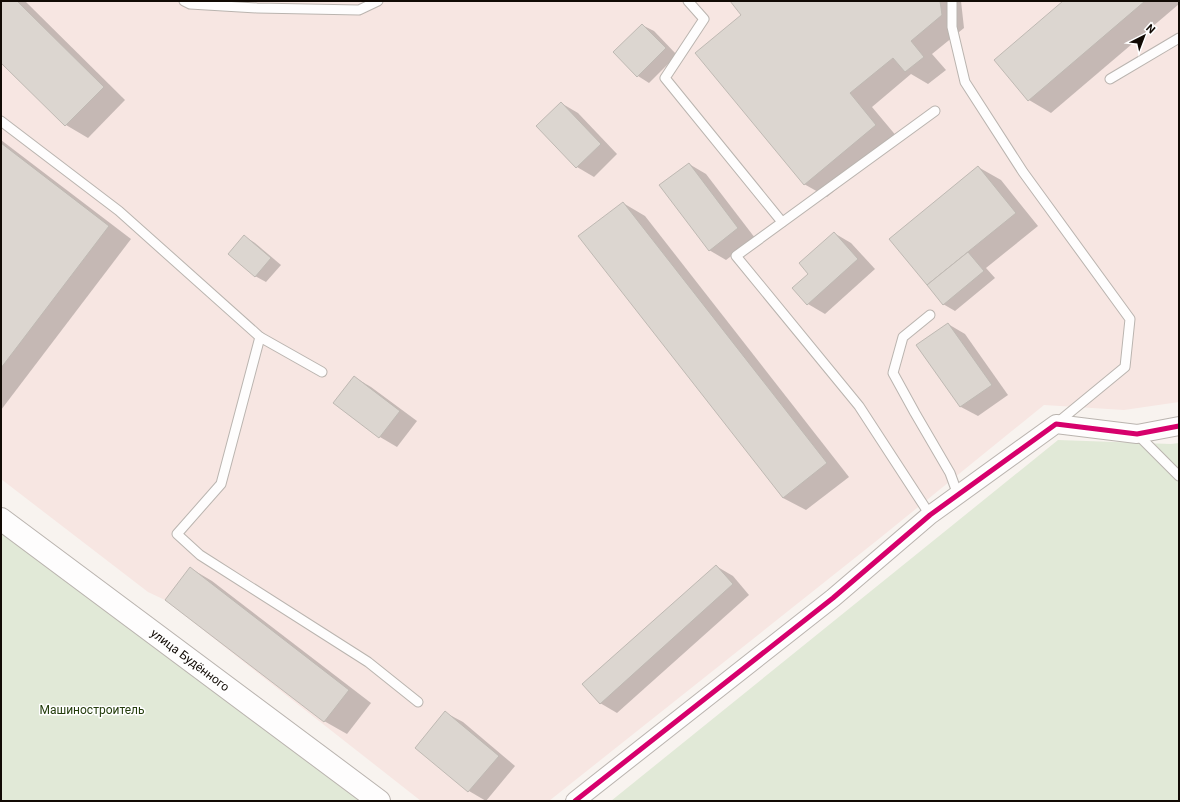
<svg xmlns="http://www.w3.org/2000/svg" width="1180" height="802" font-family="Roboto,sans-serif">
<style>
.industrial{fill:#f7e6e2}
.green{fill:#e1e9d7}
.shadow{fill:#0003}
.building{fill:#dcd6d0;stroke:#bfb9b3}
.lines{fill:none;stroke-linecap:round;stroke-linejoin:round}
.service-casing{stroke:#bab4af;stroke-width:11}
.minor-casing{stroke:#bab4af;stroke-width:20}
.primary-casing{stroke:#bab4af;stroke-width:24}
.service{stroke:#fefdfd;stroke-width:9}
.minor{stroke:#fefdfd;stroke-width:18}
.primary{stroke:#fefdfd;stroke-width:22}
.cycleway-casing{stroke:#fff;stroke-width:8}
.cycleway{stroke:#d6006c;stroke-width:5}
.labels{text-anchor:middle;dominant-baseline:central;stroke-width:3;stroke-linejoin:round;paint-order:stroke}
.street-label{font-size:12px;fill:#110a04;stroke:#fff}
.park-label{font-size:12px;fill:#243d0c;stroke:#fff}
</style>
<rect width="100%" height="100%" fill="#f8f3ef"/>
<path class="industrial" d="M1,1H1179V402L1124,410L1044,405L880,538L549,801H421L165,600L148,592L1,479Z"/>
<g class="green">
<path d="M1058,440L1171,444L1179,443V801H611Z"/>
<path d="M1,532L371,801H1Z"/>
</g>
<g class="shadow">
<path d="M1,1H25L125,100L88,138L66,125L1,61Z"/>
<path d="M731,1H961L964,28L932,54L946,70L928,84L911,74L872,107L898,138L827,197L804,184L743,15Z"/>
<path d="M1065,1H1179V4L1051,113L1029,100Z"/>
<path d="M642,25L654,31L677,55L649,83L638,76Z"/>
<path d="M561,103L578,113L617,154L594,177L577,167Z"/>
<path d="M1,140L131,239L1,410Z"/>
<path d="M689,164L706,174L755,238L726,260L709,250Z"/>
<path d="M978,167L1001,180L1038,226L986,268L995,278L955,311L943,304L890,239Z"/>
<path d="M623,203L645,216L849,477L806,510L783,498Z"/>
<path d="M834,233L851,243L875,269L825,314L808,304L810,274Z"/>
<path d="M244,236L255,243L281,265L266,282L255,276Z"/>
<path d="M948,324L965,334L1008,395L978,416L961,407L917,346Z"/>
<path d="M354,377L371,387L417,421L397,447L380,437L334,403Z"/>
<path d="M716,566L733,576L749,595L617,713L600,703Z"/>
<path d="M190,568L212,581L371,703L347,734L324,721L166,600Z"/>
<path d="M446,713L463,722L515,766L486,801L469,791L416,747Z"/>
</g>
<g class="building">
<path d="M1,1H17L104,87L65,126L1,63Z"/>
<path d="M730,1H940L942,15L911,41L924,57L905,72L893,58L850,93L876,125L804,185L695,53L741,15Z"/>
<path d="M1063,1H1145L1028,101L994,60Z"/>
<path d="M642,24L666,48L637,77L613,52Z"/>
<path d="M561,102L601,144L576,168L536,126Z"/>
<path d="M1,143L109,226L1,368Z"/>
<path d="M689,163L738,228L709,251L659,185Z"/>
<path d="M978,166L1016,213L927,285L889,239Z"/>
<path d="M623,202L827,463L783,498L578,236Z"/>
<path d="M834,232L858,259L807,305L792,288L808,274L799,263Z"/>
<path d="M244,235L271,258L255,277L228,254Z"/>
<path d="M968,252L984,271L943,305L927,285Z"/>
<path d="M948,323L992,385L960,407L916,345Z"/>
<path d="M354,376L400,411L379,438L333,403Z"/>
<path d="M716,565L733,584L600,704L582,684Z"/>
<path d="M190,567L349,690L324,722L165,600Z"/>
<path d="M445,711L499,756L468,792L415,748Z"/>
</g>
<g class="lines">
<defs>
<g id="service">
<path d="M184,1L190,4L257,8L359,10L378,1"/>
<path d="M688,1L704,19L665,78L782,222"/>
<path d="M952,1V27L965,82L1023,172L1130,319L1125,367L1057,423"/>
<path d="M1110,79L1179,38"/>
<path d="M1,121L119,211L260,337L322,372"/>
<path d="M930,315L903,337L893,373L915,413L950,473L958,495"/>
<path d="M260,337L221,484L177,534L200,555L368,662L418,702"/>
<path d="M1137,434L1179,476"/>
<path d="M930,515L859,406L736,256L935,111"/>
</g>
<path id="minor" d="M575,801L833,598L930,515L1056,424L1137,434L1179,426"/>
<path id="primary" d="M1,519L379,801"/>
</defs>
<use href="#service" class="service-casing"/>
<use href="#minor" class="minor-casing"/>
<use href="#primary" class="primary-casing"/>
<use href="#service" class="service"/>
<use href="#minor" class="minor"/>
<use href="#primary" class="primary"/>
<defs>
<path id="cycleway" d="M575,801L833,598L930,515L1056,424L1137,434L1179,426"/>
</defs>
<use href="#cycleway" class="cycleway-casing"/>
<use href="#cycleway" class="cycleway"/>
</g>
<g class="labels">
<g class="street-label">
<text transform="translate(190 660) rotate(37)">улица Будённого</text>
</g>
<g class="park-label">
<text x="92" y="710">Машиностроитель</text>
</g>
</g>
<rect width="1180" height="802" fill="none" stroke="#110a04" stroke-width="4"/>
<g transform="translate(1144 36) rotate(42)" stroke="#ffffff" stroke-width="3" paint-order="stroke">
<path d="M0-3L7 15L0 10L-7 15Z" fill="#110a04"/>
<text y="-6" font-size="11" font-weight="bold" text-anchor="middle" fill="#110a04">N</text>
</g>
</svg>
